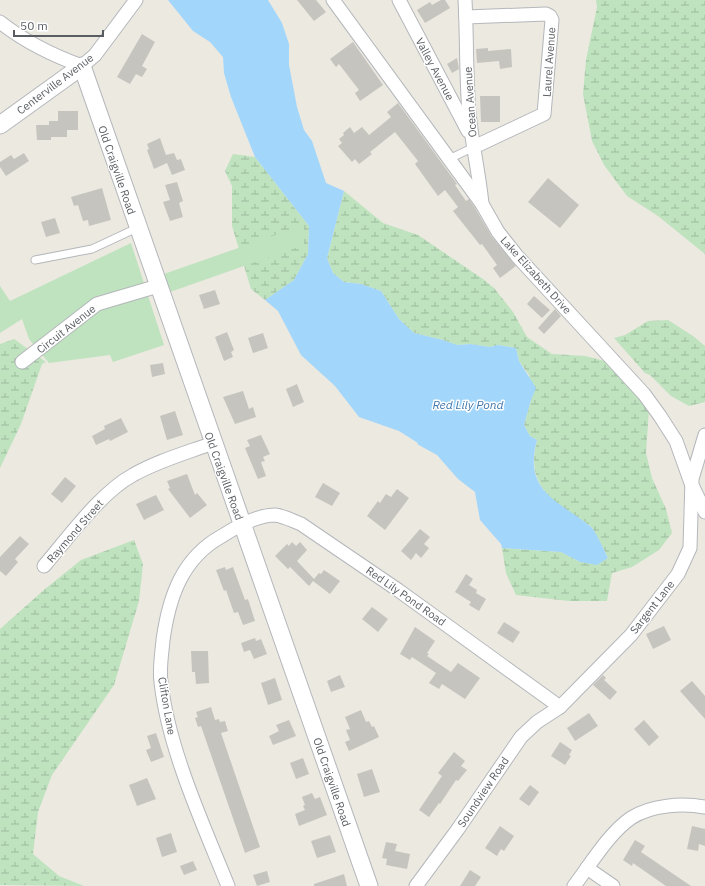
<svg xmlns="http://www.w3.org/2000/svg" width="705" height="886" font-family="'IBM Plex Sans',sans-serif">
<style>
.wetland{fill:url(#wetland-marsh)}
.green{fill:#bfe3be}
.water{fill:#a2d6fb}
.building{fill:#c6c4be}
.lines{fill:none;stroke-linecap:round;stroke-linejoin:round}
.service-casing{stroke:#b4b7bb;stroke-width:9}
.minor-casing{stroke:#b4b7bb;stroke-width:15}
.tertiary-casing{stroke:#b4b7bb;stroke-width:19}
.service{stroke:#fff;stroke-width:7}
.minor{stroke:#fff;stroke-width:13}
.tertiary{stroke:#fff;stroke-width:17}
.labels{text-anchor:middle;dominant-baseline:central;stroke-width:3;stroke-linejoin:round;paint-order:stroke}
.street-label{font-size:11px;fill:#595d61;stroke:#fff}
.water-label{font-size:12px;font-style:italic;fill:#4177ab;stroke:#fff}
</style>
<defs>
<pattern id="wetland-marsh" width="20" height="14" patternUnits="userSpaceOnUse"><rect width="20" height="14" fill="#bfe3be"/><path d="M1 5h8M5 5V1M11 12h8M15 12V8" fill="none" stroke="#9ebb9e"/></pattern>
</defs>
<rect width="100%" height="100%" fill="#ece9e1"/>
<g class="wetland">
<path d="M596,0H705V254L658,216L627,196L604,165L592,141L583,94L586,60L597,7Z"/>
<path d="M233,154L255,157L309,226L308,254L294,280L265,300L251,289L232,226V186L225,171Z"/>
<path d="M344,191L383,223L418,235L483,279L494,288L513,312L527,337L552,354L585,356L609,362L629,378L649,410L646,453L652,478L666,509L672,533L659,550L632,567L612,573L607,601H569L516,595L506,573L502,548L561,552L580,562L608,558C603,548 598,537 592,528C588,523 579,519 574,516C544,495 527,479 537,440L530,436L524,425L531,400L529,375L519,361L516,348L499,345L490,347L470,344L457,345L443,340L414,333L399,319L381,291L361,284L344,282L333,273L327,258Z"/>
<path d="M668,320L693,336L705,346V402L689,406L671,396L650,375L645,373L614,338L625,335L648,321Z"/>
<path d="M14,339L46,362L42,364L21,424L0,468V344Z"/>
<path d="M134,540L143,564L139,601L114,685L52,775L38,812L33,854L59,876L84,886L0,885V629L45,589L81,560Z"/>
</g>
<g class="green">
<path d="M304,224V245L170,292L164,274L301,226Z"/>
<path d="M131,243L164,345L113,362L110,355L49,363L29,339L22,319L0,333V286L10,301Z"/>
</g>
<path class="water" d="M168,0H268L282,23L289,44V65L297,107L304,130L312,141L326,183L344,191L327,258L333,273L344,282L361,284L381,291L399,319L414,333L443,340L457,345L470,344L490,347L498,345L516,348L519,361L536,388L531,400L524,425L530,436L537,440C523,491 557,500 590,526C596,531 604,550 608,558L597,565L580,562L561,552L502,548L501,544L480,520L475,492L458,479L437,455L417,444L418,443L399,431L359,417L335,386L301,355L278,311L265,300L294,280L308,254L309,226L255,157L231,97L224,73L223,57L210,42L193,31Z"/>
<g class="building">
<path d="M297,0H316L326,12L314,21Z"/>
<path d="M441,0H445L450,8L425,23L417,10L430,2L432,5Z"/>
<path d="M142,34L155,42L142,66L147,69L142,77L136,74L130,84L117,77Z"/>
<path d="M353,42L383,85L360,101L355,93L359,90L339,64L336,67L330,59Z"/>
<path d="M488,48V51L511,49L512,67L500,69L499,61L477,63L476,49Z"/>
<path d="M457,58L459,69L452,73L447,64Z"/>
<path d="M480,96H500V122H481Z"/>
<path d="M398,103L457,184L455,185L466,201L469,199L475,208L492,237L516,266L500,278L493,268L497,265L482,244L480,245L453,211L458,207L445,190L438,196L415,164L418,161L395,132L370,152L372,154L359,164L355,159L352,162L338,146L342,143L339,139L344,135L343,133L350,127L354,133L362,127L369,135L391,117L387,112Z"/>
<path d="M58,111H78V130H67V137H51V140H37L36,125H49V121H58Z"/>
<path d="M160,138L166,155L174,153L177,160L181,159L185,170L172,175L167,163L154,169L147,150L149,149L147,144Z"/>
<path d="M24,153L29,161L6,176L0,167V162L11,155L14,159Z"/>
<path d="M548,178L579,205L560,228L528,202Z"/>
<path d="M177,182L183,201L179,203L183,217L170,221L163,202L170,200L165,185Z"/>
<path d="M102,188L111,220L89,226L88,220L83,221L78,205L74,206L71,197Z"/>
<path d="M55,218L60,233L46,237L41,222Z"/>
<path d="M215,290L220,304L204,309L199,295Z"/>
<path d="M534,296L550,310L542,318L527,304Z"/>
<path d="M555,309L561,316L544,334L538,328Z"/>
<path d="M227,332L234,350L231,352L233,357L224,361L215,337Z"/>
<path d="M263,333L268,348L253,353L248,338Z"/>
<path d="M163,363L165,374L152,377L150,365Z"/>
<path d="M297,384L304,402L293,407L286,389Z"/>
<path d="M243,391L249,409L253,407L256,417L235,424L223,397Z"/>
<path d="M175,411L183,435L167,440L160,416Z"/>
<path d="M121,418L128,432L110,441L109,439L96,445L92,436L105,429L104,426Z"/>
<path d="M261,435L270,454L263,457L265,461L261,462L266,476L258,479L245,448L250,446L247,440Z"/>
<path d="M187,474L195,495L197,493L207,505L190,518L168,489L170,488L167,481Z"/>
<path d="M65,477L76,486L62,503L51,494Z"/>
<path d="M323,483L340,493L332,506L315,497Z"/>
<path d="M397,489L409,498L385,530L367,516L378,501L380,503L386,494L391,497Z"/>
<path d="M156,495L164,510L144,520L136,504Z"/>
<path d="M420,529L430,537L424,544L429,548L421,558L416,553L411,560L401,551Z"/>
<path d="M20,536L29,544L15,559L18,562L6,576L0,571V557Z"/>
<path d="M292,542L296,546L300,542L307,550L297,561L314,579L319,573L321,574L324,570L340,581L330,594L313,581L309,586L290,567L288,569L275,556L287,544L289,546Z"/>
<path d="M225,567L226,570L233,567L245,600L248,599L255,621L243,625L238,612L234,613L226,590L224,591L216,570Z"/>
<path d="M466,574L473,579L469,585L477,590L476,593L486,599L479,611L469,605L471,602L455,592Z"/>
<path d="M372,607L388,619L378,632L362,619Z"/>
<path d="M504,622L520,632L513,643L497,633Z"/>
<path d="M664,626L671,640L653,649L646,634Z"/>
<path d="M415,627L435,641L427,653L429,654L427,656L451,672L458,663L480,678L465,699L442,684L439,689L429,683L436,673L412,657L410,660L400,654Z"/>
<path d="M255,638L256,641L261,639L267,654L254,659L250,650L244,652L241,643Z"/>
<path d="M191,651H208L209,683L196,684L195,672H192Z"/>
<path d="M340,675L345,687L331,692L327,681Z"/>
<path d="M603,675L606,678L604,680L617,692L610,700L593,685Z"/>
<path d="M275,678L282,700L268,705L261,683Z"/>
<path d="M692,681L705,696V719L680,691Z"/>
<path d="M211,707L215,720L219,719L220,722L225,721L228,731L221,733L260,847L245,853L201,726L198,727L195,718L198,717L196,712Z"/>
<path d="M361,710L366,722L369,721L372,727L374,726L379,737L349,751L345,742L350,740L346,730L350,729L345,717Z"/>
<path d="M589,713L598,726L575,741L567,728Z"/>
<path d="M289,720L296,736L273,745L269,736L279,731L276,725Z"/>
<path d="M644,720L659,737L649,746L634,729Z"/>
<path d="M156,733L164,757L151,762L146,750L151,748L147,736Z"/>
<path d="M560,742L572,750L569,755L571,756L565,765L551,756Z"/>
<path d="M454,752L465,761L461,766L467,770L458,781L456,780L440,804L439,803L429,817L419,810L442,776L438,773Z"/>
<path d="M303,758L309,774L296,779L290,763Z"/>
<path d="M372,769L380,792L364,797L357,774Z"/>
<path d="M147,778L156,799L137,806L129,785Z"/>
<path d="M530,785L539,792L529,806L519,799Z"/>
<path d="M312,793L315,799L320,797L327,815L299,826L295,814L305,810L303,806L305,805L302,797Z"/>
<path d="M500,826L514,836L504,851L501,849L497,856L485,848Z"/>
<path d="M692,826L705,829V846L699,844L698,851L687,849Z"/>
<path d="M171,833L177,852L162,857L156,838Z"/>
<path d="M330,835L336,852L317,858L311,841Z"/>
<path d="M635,840L645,846L641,852L691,886H666L633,863L632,866L623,860Z"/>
<path d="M386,842L397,844L395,851L410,854L407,869L386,865L387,859L382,858Z"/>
<path d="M193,861L197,870L184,875L180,866Z"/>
<path d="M470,870L481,877L475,886H460Z"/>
<path d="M267,871L270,882L257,886L253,875Z"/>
<path d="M344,874L347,886H314V884Z"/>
</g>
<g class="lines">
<defs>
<g id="service">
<path d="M449,159L474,147"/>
<path d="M35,260L92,249L137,228"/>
</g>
<g id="minor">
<path d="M333,0L482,204L498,232L517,256L644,394L660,416L676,441L691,483L705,512"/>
<path d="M399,0L468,131"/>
<path d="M465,0C467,38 466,76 469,113C472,144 479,173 482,204"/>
<path d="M466,17L546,14L550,16L552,20L544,114L474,147"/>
<path d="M0,22C25,42 52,55 82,66L95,55L136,0"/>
<path d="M22,362L97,304L158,286"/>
<path d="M44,566C68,538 101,492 133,475C157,461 186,453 213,443"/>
<path d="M587,868L613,886"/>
<path d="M228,886C203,824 168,748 161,682C159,669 162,653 163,640C169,597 182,558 222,536C236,527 258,515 275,515C284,516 293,521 301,524L398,590L560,707"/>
<path d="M416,886L458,829L521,737L537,722L560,707L631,635L678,574L690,548L692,479L705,435"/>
<path d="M574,886C590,865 609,833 631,818C651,805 682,803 705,807"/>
</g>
<path id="tertiary" d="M0,125L82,66L369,886"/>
</defs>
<use href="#service" class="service-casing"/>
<use href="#minor" class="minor-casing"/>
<use href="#tertiary" class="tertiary-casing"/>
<use href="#service" class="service"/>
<use href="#minor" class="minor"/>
<use href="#tertiary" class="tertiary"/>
</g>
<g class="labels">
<g class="street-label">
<text transform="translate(549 62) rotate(-86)">Laurel Avenue</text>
<text transform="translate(435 69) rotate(62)">Valley Avenue</text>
<text transform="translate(55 84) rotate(-37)">Centerville Avenue</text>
<text transform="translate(470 102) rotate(-94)">Ocean Avenue</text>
<text transform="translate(117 170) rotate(71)">Old Craigville Road</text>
<text transform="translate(536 275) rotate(48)">Lake Elizabeth Drive</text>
<text transform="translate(66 329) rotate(-38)">Circuit Avenue</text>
<text transform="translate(224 476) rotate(70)">Old Craigville Road</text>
<text transform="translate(75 531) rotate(-49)">Raymond Street</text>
<text transform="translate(406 596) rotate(35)">Red Lily Pond Road</text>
<text transform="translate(652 607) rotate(-52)">Sargent Lane</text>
<text transform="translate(167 706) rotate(80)">Clifton Lane</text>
<text transform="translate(332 782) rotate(71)">Old Craigville Road</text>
<text transform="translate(483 792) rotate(-56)">Soundview Road</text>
</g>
<g class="water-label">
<text x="468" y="404">Red Lily Pond</text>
</g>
</g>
<path d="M14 30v6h89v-6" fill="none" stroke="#595d61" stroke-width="2"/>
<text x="20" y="30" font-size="12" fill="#595d61" stroke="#ffffff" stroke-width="3" paint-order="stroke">50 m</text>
</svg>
